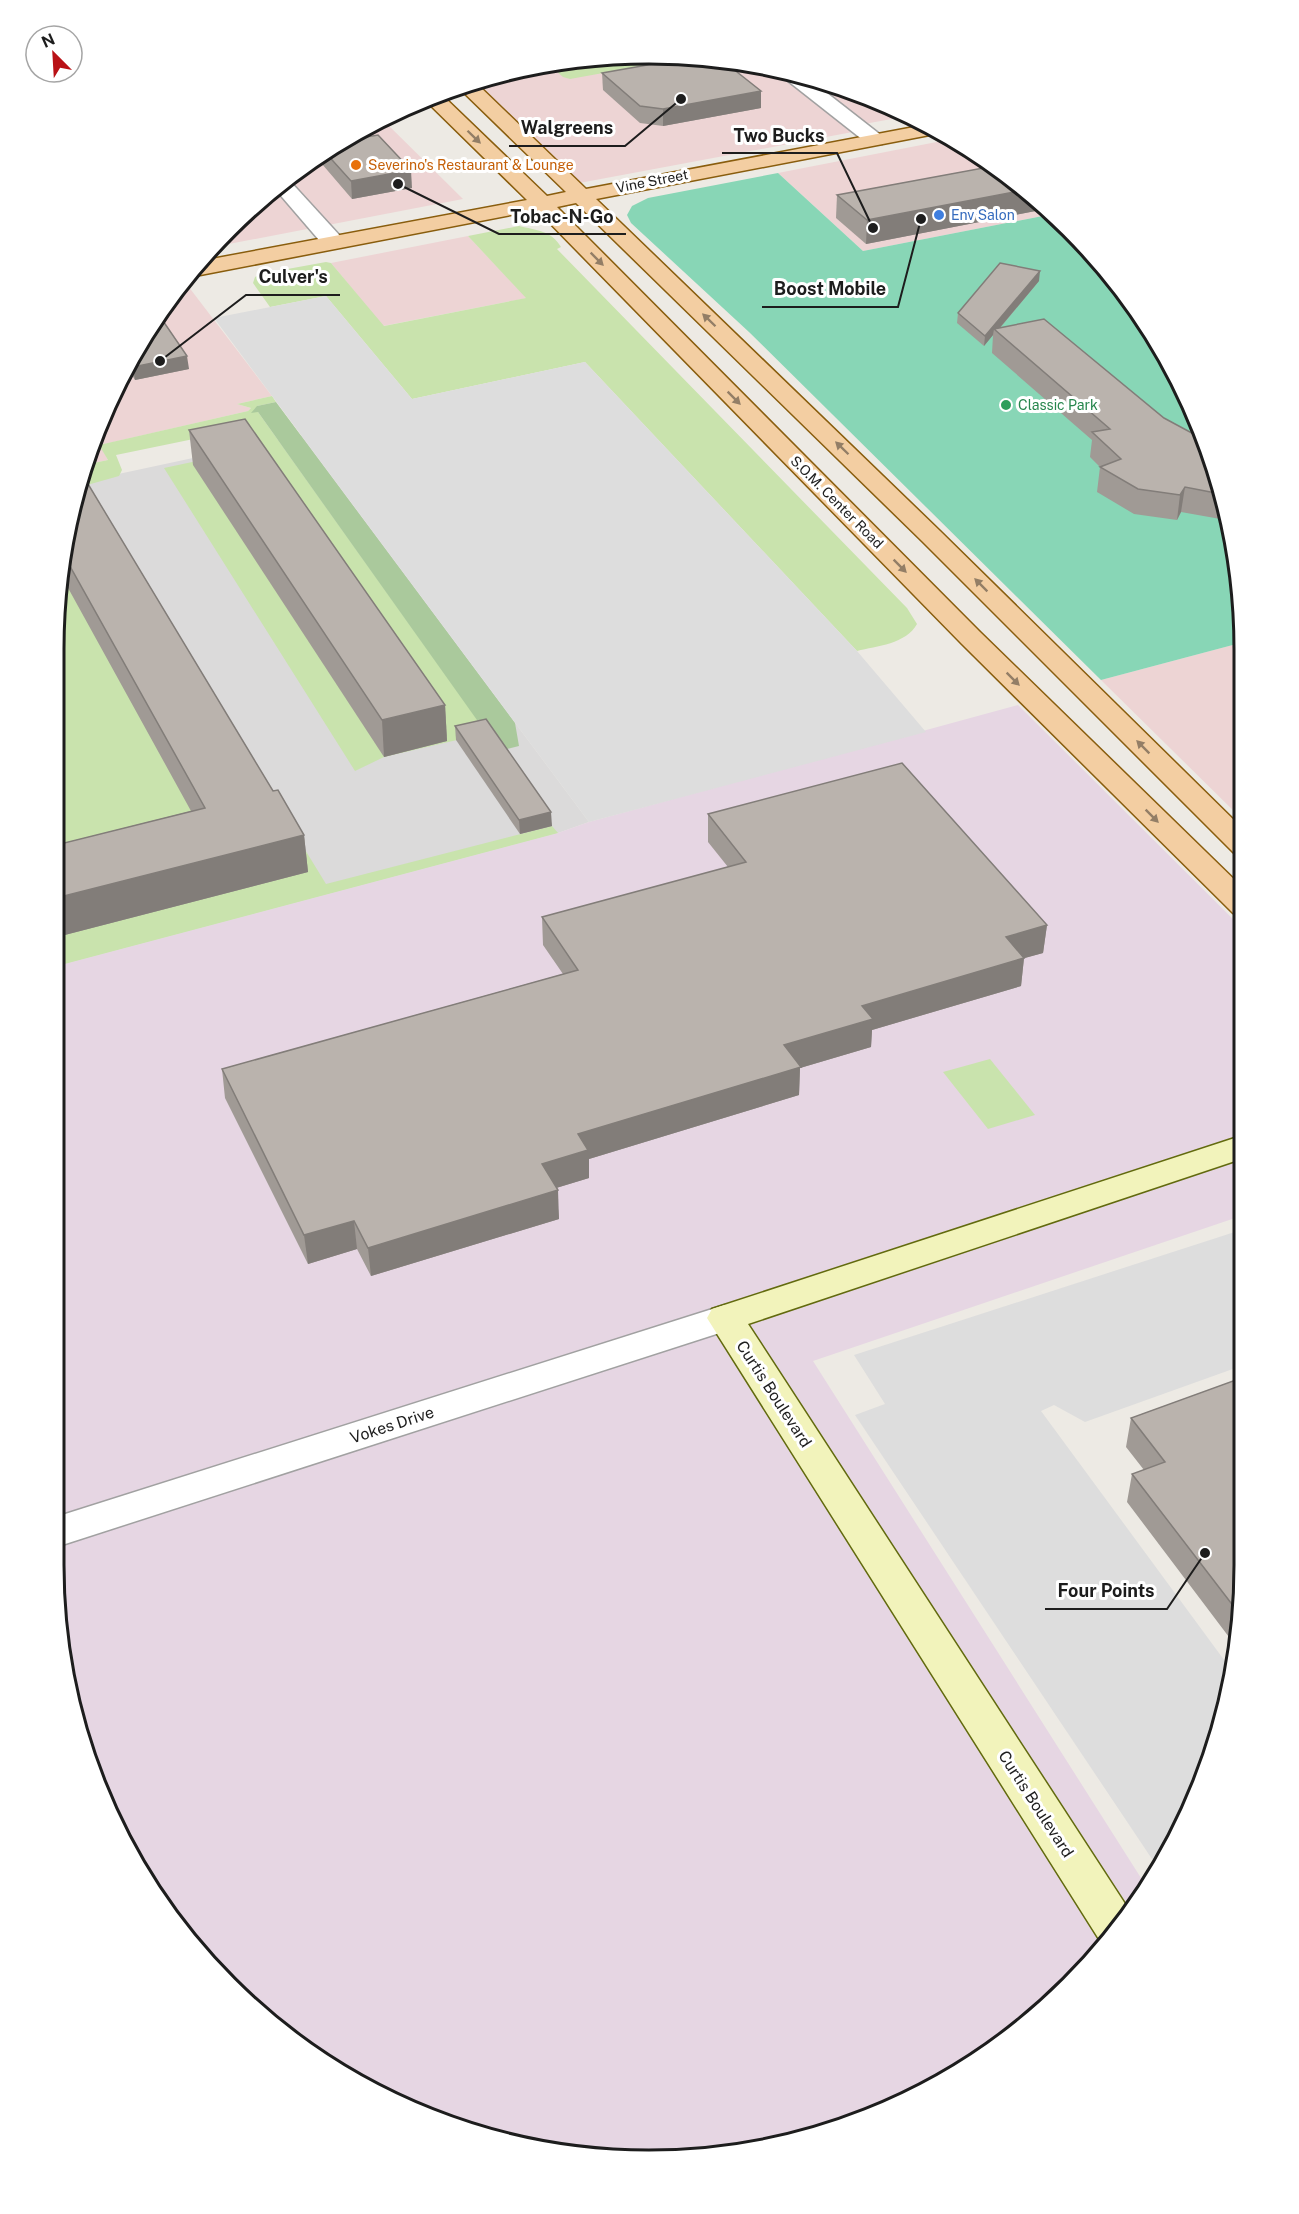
<svg xmlns="http://www.w3.org/2000/svg" width="1299" height="2214" font-family="'Public Sans',sans-serif">
<style>
.residential{fill:#dbdada}
.commercial{fill:#edd4d4}
.industrial{fill:#e6d6e3}
.grass{fill:#c9e3ad}
.forest{fill:#aac99c}
.pitch{fill:#88d6b6}
.parking{fill:#ddd}
.lines{fill:none;stroke-linecap:round;stroke-linejoin:round}
.street-casing{stroke:#a1a1a1;stroke-width:3}
.secondary-casing{stroke:#626a0e;stroke-width:3}
.primary-casing{stroke:#895d0d;stroke-width:3}
.street{fill:#fff;fill-rule:evenodd}
.secondary{fill:#f2f3bb;fill-rule:evenodd}
.primary{fill:#f3cea2;fill-rule:evenodd}
.wall{fill:#a09a95}
.shaded-wall{fill:#827d79}
.building{fill:#bab3ad;stroke:#827d79;stroke-width:1.5}
.oneway{fill:#937e66}
.food-dot{fill:#e8710a;stroke:#fff;stroke-width:2}
.shop-dot{fill:#3f7fe0;stroke:#fff;stroke-width:2}
.leisure-dot{fill:#2e9e5b;stroke:#fff;stroke-width:2}
.labels{text-anchor:middle;dominant-baseline:central;stroke-width:6;stroke-linejoin:round;paint-order:stroke}
.far-food-label{font-size:14px;fill:#c56008;stroke:#fff;text-anchor:start}
.far-street-label{font-size:14px;fill:#1d1d1d;stroke:#fff}
.far-shop-label{font-size:14px;fill:#366cbe;stroke:#fff;text-anchor:start}
.far-leisure-label{font-size:14px;fill:#27864d;stroke:#fff;text-anchor:start}
.street-label{font-size:16px;fill:#1d1d1d;stroke:#fff}
.rim{fill:none;stroke:#1d1d1d;stroke-width:3}
.leader{fill:none;stroke:#1d1d1d;stroke-width:2}
.callout-dot{fill:#1d1d1d;stroke:#fff;stroke-width:2}
.callout-label{font-size:18px;text-anchor:middle;font-weight:bold;fill:#1d1d1d;stroke:#fff;stroke-width:6;stroke-linejoin:round;paint-order:stroke}
</style>
<rect width="100%" height="100%" fill="#edeae4"/>
<path class="residential" d="M301,435L589,822L558,833L57,966L55,610L81,482Z"/>
<g class="commercial">
<path d="M649,54L765,65L782,70L858,131L574,184L471,84L533,66Z"/>
<path d="M803,77L877,99L908,116L864,124Z"/>
<path d="M383,120L463,199L213,247L228,229L318,155Z"/>
<path d="M952,139L980,154L1053,214L863,251L778,173Z"/>
<path d="M468,236L527,298L383,326L331,263Z"/>
<path d="M185,282L272,396L237,404L251,408L248,411L100,445L108,460L84,465L154,319Z"/>
<path d="M1244,642V821L1101,680Z"/>
</g>
<path class="industrial" d="M1018,705L1244,930V1215L813,1361L1148,1889L1097,1957L1012,2037L947,2080L841,2128L765,2149L650,2160L495,2140L386,2099L318,2059L229,1986L177,1927L116,1828L85,1756L59,1643L57,966L558,833L589,822Z"/>
<g class="grass">
<path d="M649,54L686,58L570,79L563,77L548,64Z"/>
<path d="M519,226C536,230 552,231 561,247L557,249L907,608L917,624C906,644 877,646 857,651L585,362L412,399L326,296L270,307L253,283L255,277L260,274L326,262L331,263L384,326L526,298L468,236Z"/>
<path d="M272,396L276,402L257,406L258,412L487,733L384,757L355,771L164,468L225,455L213,435L116,455L122,470L119,476L80,487L84,465L108,460L99,445L248,411L251,408L237,404Z"/>
<path d="M96,508L326,884L552,826L558,833L57,966L55,610L75,512Z"/>
<path d="M990,1059L1035,1115L988,1129L943,1072Z"/>
</g>
<path class="forest" d="M276,402L515,723L519,746L499,751L258,412L251,413L257,406Z"/>
<path class="pitch" d="M778,173L863,251L1053,214L1071,229L1165,351L1213,458L1244,610V642L1101,680L749,332L631,223L627,215L632,206L648,198Z"/>
<g class="parking">
<path d="M326,296L412,399L585,362L857,651L926,732L589,822L214,318Z"/>
<path d="M1244,1229V1365L1085,1422L1054,1405L1041,1411L1230,1668L1213,1756L1158,1868L855,1415L885,1404L854,1355Z"/>
</g>
<g class="lines">
<defs>
<g id="street">
<path d="M782,70L809,79L882,136L885,140L882,144H868L783,77L780,73Z"/>
<path d="M288,179L341,237L344,242L341,247L333,248L325,247L276,190Z"/>
<path d="M725,1305L738,1309L743,1318L738,1327L59,1546V1516Z"/>
</g>
<path id="secondary" d="M1244,1135V1158L748,1324L1131,1913L1106,1945L1102,1944L707,1318L712,1309Z"/>
<path id="primary" d="M476,83L586,189L925,125L940,133L596,199L940,531L1244,830V856L1234,853L922,541L576,203L557,207L980,632L1244,889V915L1233,913L962,644L537,210L195,276L191,274L201,261L527,200L424,99L441,94L547,196L566,192L459,88Z"/>
</defs>
<use href="#street" class="street-casing"/>
<use href="#secondary" class="secondary-casing"/>
<use href="#primary" class="primary-casing"/>
<use href="#street" class="street"/>
<use href="#secondary" class="secondary"/>
<use href="#primary" class="primary"/>
</g>
<g class="wall">
<path d="M602,73L761,108L663,126L640,123L603,90Z"/>
<path d="M353,136L355,139L412,188L352,199L316,157Z"/>
<path d="M994,166L1046,209L866,244L836,218L837,195Z"/>
<path d="M1039,281L1000,328L1214,458L1226,520L1181,512L1177,520L1134,514L1097,492L1100,467L1090,457L1092,440L992,353L993,335L984,346L957,323L958,313Z"/>
<path d="M154,319L189,369L135,380L129,370Z"/>
<path d="M189,430L445,705L447,741L384,757L193,465Z"/>
<path d="M82,474L273,791L304,835L308,872L57,937L56,845L191,811L62,577Z"/>
<path d="M455,726L552,826L520,834L456,740Z"/>
<path d="M708,814L1047,925L1043,953L1024,958L1021,986L872,1030L871,1047L800,1068L799,1095L589,1159V1178L556,1188L559,1219L371,1276L357,1249L308,1264L225,1098L222,1069L563,974L543,945L542,917L728,867L708,842Z"/>
<path d="M1244,1377V1604L1235,1645L1127,1502L1132,1474L1144,1470L1126,1447L1131,1418Z"/>
</g>
<g class="shaded-wall">
<path d="M761,91V108L663,126V109Z"/>
<path d="M411,170L412,188L352,199L351,181Z"/>
<path d="M1024,190L1046,209L866,244L867,220Z"/>
<path d="M1040,271L1039,281L997,331L994,329L993,335L984,346L985,336Z"/>
<path d="M187,356L189,369L135,380L133,367Z"/>
<path d="M1185,487L1181,512L1177,520L1180,495Z"/>
<path d="M445,705L447,741L384,757L382,720Z"/>
<path d="M551,812L552,826L520,834L519,820Z"/>
<path d="M304,835L308,872L57,937L56,898Z"/>
<path d="M1047,925L1043,953L1003,964L1006,937Z"/>
<path d="M1024,958L1021,986L872,1030L871,1047L800,1068L799,1095L589,1159V1178L543,1192L542,1164L578,1134L784,1045L862,1006Z"/>
<path d="M558,1190L559,1219L371,1276L368,1248Z"/>
<path d="M354,1221L357,1249L308,1264L304,1235Z"/>
</g>
<g class="building">
<path d="M687,58L723,61L761,91L663,109L640,106L602,73Z"/>
<path d="M378,135L411,170L351,181L324,151L353,136L355,139Z"/>
<path d="M994,166L1024,190L867,220L837,195Z"/>
<path d="M1000,263L1040,271L985,336L958,313Z"/>
<path d="M158,315H159L187,356L133,367L132,364L154,319Z"/>
<path d="M1044,319L1164,418L1201,438H1204L1214,458L1221,494L1185,487L1180,495L1138,489L1100,467L1121,459L1092,432L1110,429L994,329Z"/>
<path d="M245,419L445,705L382,720L189,430Z"/>
<path d="M82,474L273,791L278,790L304,835L56,898V845L205,808L66,559Z"/>
<path d="M486,719L551,812L519,820L455,726Z"/>
<path d="M902,763L1047,925L1006,937L1024,958L862,1006L873,1019L784,1045L801,1067L578,1134L588,1150L542,1164L558,1190L368,1248L354,1221L304,1235L222,1069L578,970L542,917L746,862L708,814Z"/>
<path d="M1244,1377V1604L1241,1616L1132,1474L1165,1462L1131,1418Z"/>
</g>
<defs><path id="oneway-solid" d="M-6-.8H1V-3.2L6.5 0L1 3.2V.8H-6Z" transform="scale(1.5)"/></defs>
<g class="oneway">
<use href="#oneway-solid" transform="translate(474 137) rotate(44)"/>
<use href="#oneway-solid" transform="translate(597 259) rotate(45)"/>
<use href="#oneway-solid" transform="translate(709 320) rotate(-136)"/>
<use href="#oneway-solid" transform="translate(734 398) rotate(45)"/>
<use href="#oneway-solid" transform="translate(842 448) rotate(-136)"/>
<use href="#oneway-solid" transform="translate(900 566) rotate(45)"/>
<use href="#oneway-solid" transform="translate(981 585) rotate(-135)"/>
<use href="#oneway-solid" transform="translate(1013 679) rotate(45)"/>
<use href="#oneway-solid" transform="translate(1143 747) rotate(-135)"/>
<use href="#oneway-solid" transform="translate(1152 816) rotate(45)"/>
</g>
<circle class="food-dot" cx="356" cy="165" r="6"/>
<circle class="shop-dot" cx="939" cy="215" r="6"/>
<circle class="leisure-dot" cx="1006" cy="405" r="6"/>
<g class="labels">
<g class="far-food-label">
<text x="368" y="165">Severino's Restaurant &amp; Lounge</text>
</g>
<g class="far-street-label">
<text transform="translate(652 181) rotate(-11)">Vine Street</text>
<text transform="translate(837 502) rotate(45)">S.O.M. Center Road</text>
</g>
<g class="far-shop-label">
<text x="951" y="215">Env Salon</text>
</g>
<g class="far-leisure-label">
<text x="1018" y="405">Classic Park</text>
</g>
<g class="street-label">
<text transform="translate(774 1394) rotate(57)">Curtis Boulevard</text>
<text transform="translate(392 1425) rotate(-18)">Vokes Drive</text>
<text transform="translate(1036 1804) rotate(57)">Curtis Boulevard</text>
</g>
</g>
<path d="M0 0H1299V2214H0ZM649 64H649A585 585 0 0 1 1234 649V1565A585 585 0 0 1 649 2150H649A585 585 0 0 1 64 1565V649A585 585 0 0 1 649 64Z" fill="#fff" fill-rule="evenodd"/>
<path class="rim" d="M649 64H649A585 585 0 0 1 1234 649V1565A585 585 0 0 1 649 2150H649A585 585 0 0 1 64 1565V649A585 585 0 0 1 649 64Z"/>
<path class="leader" d="M681 99L625 146H509M873 228L837 153H722M398 184L499 234H626M160 361L246 295H340M921 219L898 307H762M1205 1553L1167 1609H1045"/>
<g class="callout-dot">
<circle cx="681" cy="99" r="6"/>
<circle cx="873" cy="228" r="6"/>
<circle cx="398" cy="184" r="6"/>
<circle cx="160" cy="361" r="6"/>
<circle cx="921" cy="219" r="6"/>
<circle cx="1205" cy="1553" r="6"/>
</g>
<g class="callout-label">
<text x="567" y="134">Walgreens</text>
<text x="779" y="142">Two Bucks</text>
<text x="562" y="223">Tobac-N-Go</text>
<text x="293" y="283">Culver's</text>
<text x="830" y="295">Boost Mobile</text>
<text x="1106" y="1597">Four Points</text>
</g>
<g transform="translate(54 54) rotate(336)"><circle r="28" fill="#ffffff" stroke="#a5a5a5" stroke-width="1.5"/>
<path d="M0-4.5L10 22L0 15L-10 22Z" fill="#b91116"/>
<text y="-9" font-size="16" font-weight="bold" text-anchor="middle" fill="#1d1d1d">N</text>
</g>
</svg>
